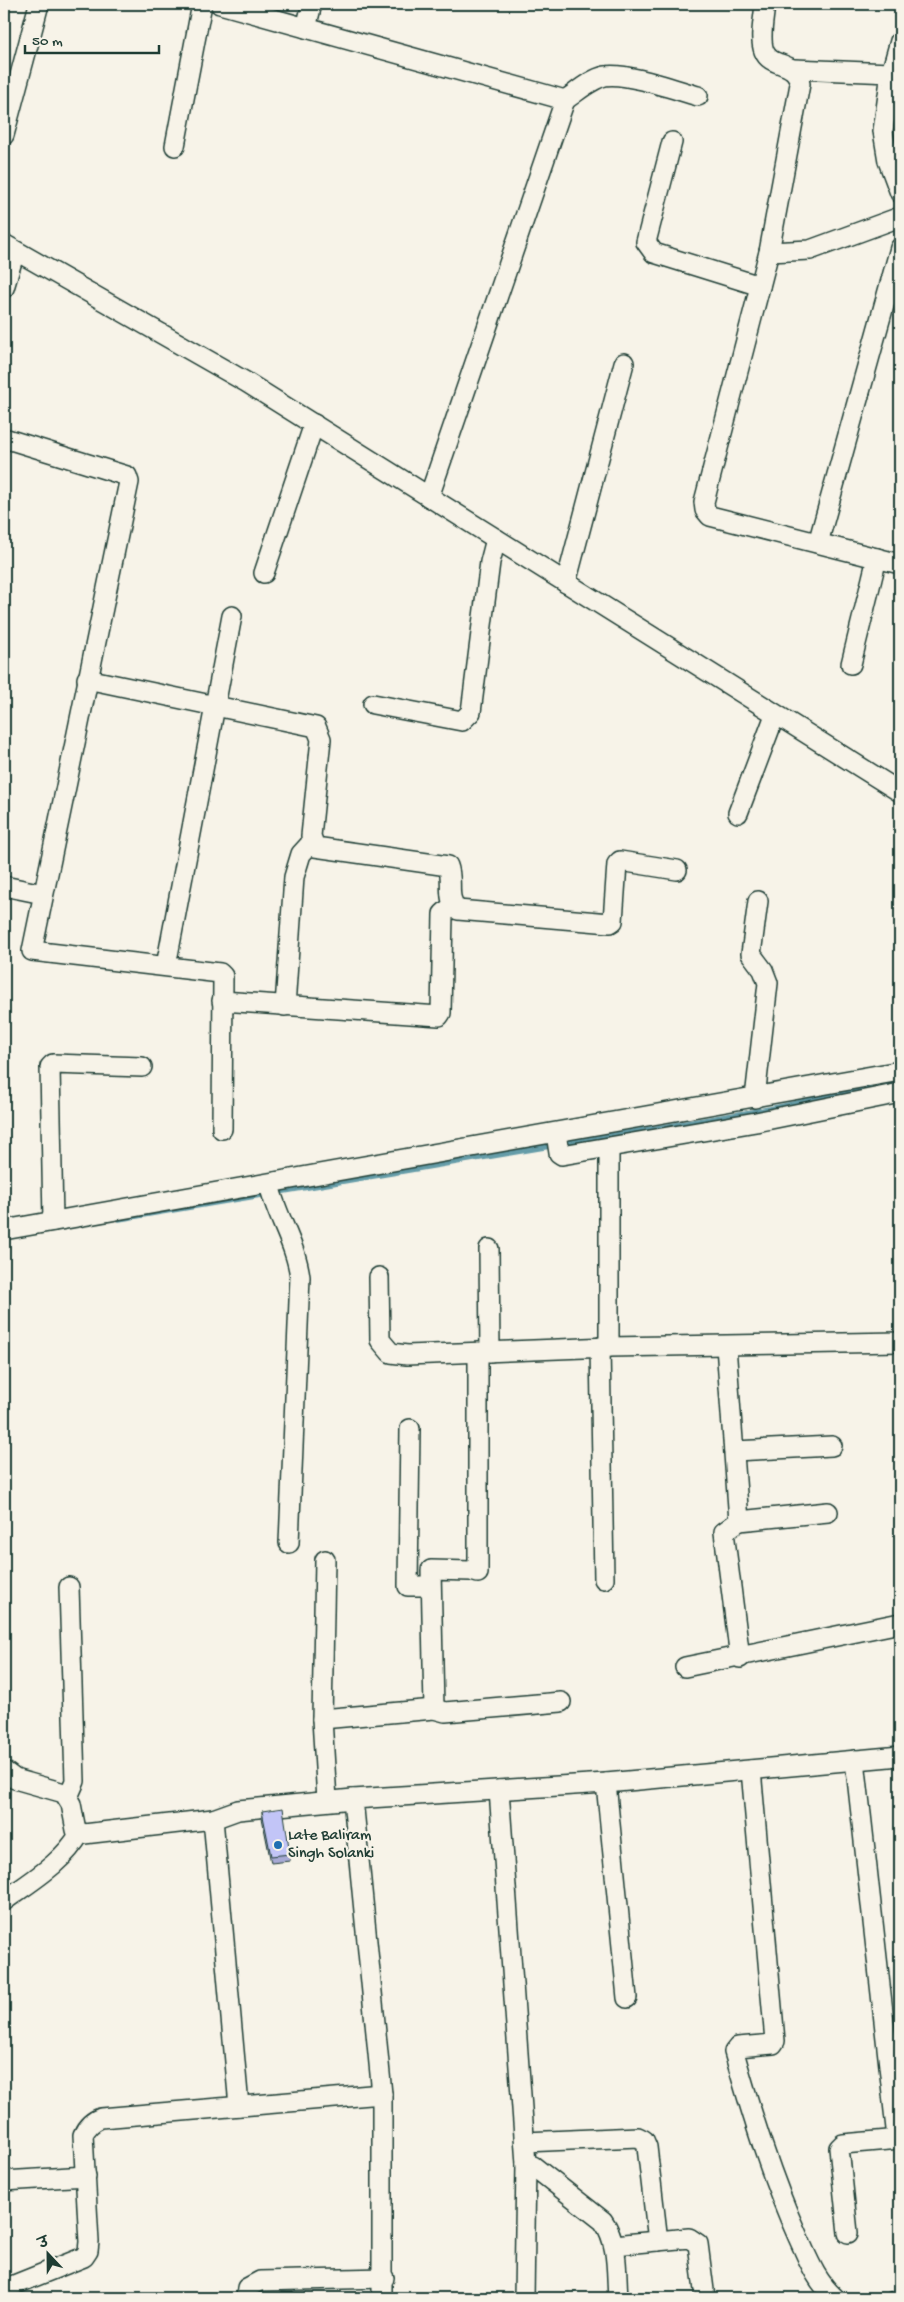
<svg xmlns="http://www.w3.org/2000/svg" width="904" height="2302" font-family="'Gochi Hand','Playpen Sans Deva',sans-serif">
<style>
.lines{fill:none;stroke-linecap:round;stroke-linejoin:round}
.stream{stroke:#659ca8;stroke-width:5.5}
.minor-casing{stroke:#1f3d34;stroke-width:22}
.path{stroke:#1f3d34;stroke-width:3;stroke-dasharray:5 4;stroke-linecap:butt}
.minor{stroke:#f7f3e8;stroke-width:19}
.wall{fill:#a7a9d4;stroke:#1f3d34}
.building{fill:#c2c5f7;stroke:#1f3d34}
.poi-dot{fill:#1f6fb2;stroke:#f7f3e8;stroke-width:2}
.labels{text-anchor:middle;dominant-baseline:central;stroke-width:4.5;stroke-linejoin:round;paint-order:stroke}
.poi-label{font-size:16px;fill:#1f3d34;stroke:#f7f3e8;text-anchor:start}
</style>
<rect width="100%" height="100%" fill="#f7f3e8"/>
<filter id="ink" filterUnits="userSpaceOnUse"><feTurbulence type="fractalNoise" baseFrequency=".02" numOctaves="2"/><feDisplacementMap in="SourceGraphic" scale="10" xChannelSelector="R" yChannelSelector="G"/><feConvolveMatrix kernelMatrix="1 2 1 2 8 2 1 2 1" color-interpolation-filters="sRGB"/></filter>
<g filter="url(#ink)">
<g class="lines">
<path class="stream" d="M119,1219L770,1109L900,1081"/>
<defs>
<g id="minor">
<path d="M220,4L565,100L429,497"/>
<path d="M765,4C764,18 759,38 764,51C771,69 796,59 800,84L769,252L704,502L705,510L710,516L900,564"/>
<path d="M306,28L312,4"/>
<path d="M900,41L891,73H900"/>
<path d="M794,69L891,73L883,131L888,161L900,193"/>
<path d="M565,100C577,92 591,79 605,76C626,72 676,90 698,96"/>
<path d="M4,135L39,4"/>
<path d="M672,142L646,242L654,253L760,286"/>
<path d="M175,146L202,4"/>
<path d="M4,244L246,382L900,792"/>
<path d="M769,252L810,250L900,217"/>
<path d="M4,288L15,251"/>
<path d="M4,438L127,476L129,482L32,951L220,973L223,976L222,1129"/>
<path d="M818,543L900,248"/>
<path d="M264,573L314,424"/>
<path d="M566,583L624,363"/>
<path d="M851,664L877,558"/>
<path d="M87,679L316,727L321,739L311,836L315,847L448,866C454,881 445,898 458,910L610,923L613,921L617,864L620,861L677,870"/>
<path d="M373,704L462,721L471,712L490,562L496,539"/>
<path d="M738,813L775,715"/>
<path d="M4,886L43,894"/>
<path d="M166,966L232,616"/>
<path d="M222,1001L439,1016L441,1013L443,914L453,905"/>
<path d="M285,1006L294,877L301,854L312,842"/>
<path d="M755,1098L768,983L763,970L751,954L758,901"/>
<path d="M556,1133L559,1153L562,1155L756,1122L900,1093"/>
<path d="M269,1184C276,1216 296,1244 300,1277L289,1543"/>
<path d="M53,1221L50,1067L53,1064L142,1067"/>
<path d="M4,1230L900,1071"/>
<path d="M489,1249L490,1352"/>
<path d="M379,1277L380,1340L391,1353L407,1355L609,1347L900,1342"/>
<path d="M726,1346L739,1521L724,1532L740,1658"/>
<path d="M600,1347L604,1579"/>
<path d="M609,1347V1148"/>
<path d="M410,1429L408,1586H430"/>
<path d="M734,1451L832,1446"/>
<path d="M739,1521L828,1512"/>
<path d="M325,1560L322,1719L327,1800"/>
<path d="M685,1667L900,1623"/>
<path d="M434,1709L431,1570L471,1571L478,1573V1352"/>
<path d="M322,1719L434,1709L445,1712L561,1702"/>
<path d="M855,1760L896,2129L900,2136"/>
<path d="M751,1770L775,2041L773,2044L738,2047L734,2052C752,2115 771,2177 798,2237C808,2259 816,2281 835,2298"/>
<path d="M4,1771L15,1779L64,1793L71,1804L76,1830L84,1834L213,1819L238,1810L353,1799"/>
<path d="M606,1783L627,1998"/>
<path d="M499,1790L526,2164L533,2166L603,2221C619,2243 616,2273 618,2298"/>
<path d="M68,1797L75,1781L69,1587"/>
<path d="M213,1819L239,2106"/>
<path d="M4,1901C31,1881 63,1863 80,1833"/>
<path d="M525,2142L638,2137L644,2140L647,2147L658,2241"/>
<path d="M4,2181L86,2176"/>
<path d="M848,2233L839,2148L843,2144L900,2139"/>
<path d="M614,2245L689,2238L698,2244L705,2298"/>
<path d="M4,2289L84,2257L88,2251L89,2242L83,2135C87,2126 92,2121 101,2118L382,2094"/>
<path d="M246,2298L247,2288L260,2281L384,2278"/>
<path d="M382,2298V2094L353,1799L606,1783L900,1756"/>
<path d="M524,2298L526,2164"/>
</g>
</defs>
<use href="#minor" class="minor-casing"/>
<path class="path" d="M861,2298L900,2291"/>
<use href="#minor" class="minor"/>
</g>
<path class="wall" d="M262,1811L290,1854V1861L271,1863L262,1818Z"/>
<path class="building" d="M283,1808L290,1854L271,1856L262,1811Z"/>
</g>
<circle class="poi-dot" cx="278" cy="1845" r="5"/>
<g class="labels">
<g class="poi-label">
<text x="288" y="1836">Late Baliram<tspan x="288" dy="18">Singh Solanki</tspan></text>
</g>
</g>
<rect width="904" height="2302" fill="none" stroke="#f7f3e8" stroke-width="20"/>
<rect x="10" y="10" width="884" height="2282" fill="none" stroke="#1f3d34" stroke-width="2" filter="url(#ink)"/>
<g transform="translate(48 2254) rotate(338)" stroke="#f7f3e8" stroke-width="4" paint-order="stroke">
<path d="M0-4L9 19L0 12L-9 19Z" fill="#1f3d34"/>
<text y="-8" font-size="14" font-weight="bold" text-anchor="middle" fill="#1f3d34">उ</text>
</g>
<path d="M25 45v8h134v-8" fill="none" stroke="#1f3d34" stroke-width="2.5"/>
<text x="32" y="45" font-size="15" fill="#1f3d34" stroke="#f7f3e8" stroke-width="4" paint-order="stroke">50 m</text>
</svg>
